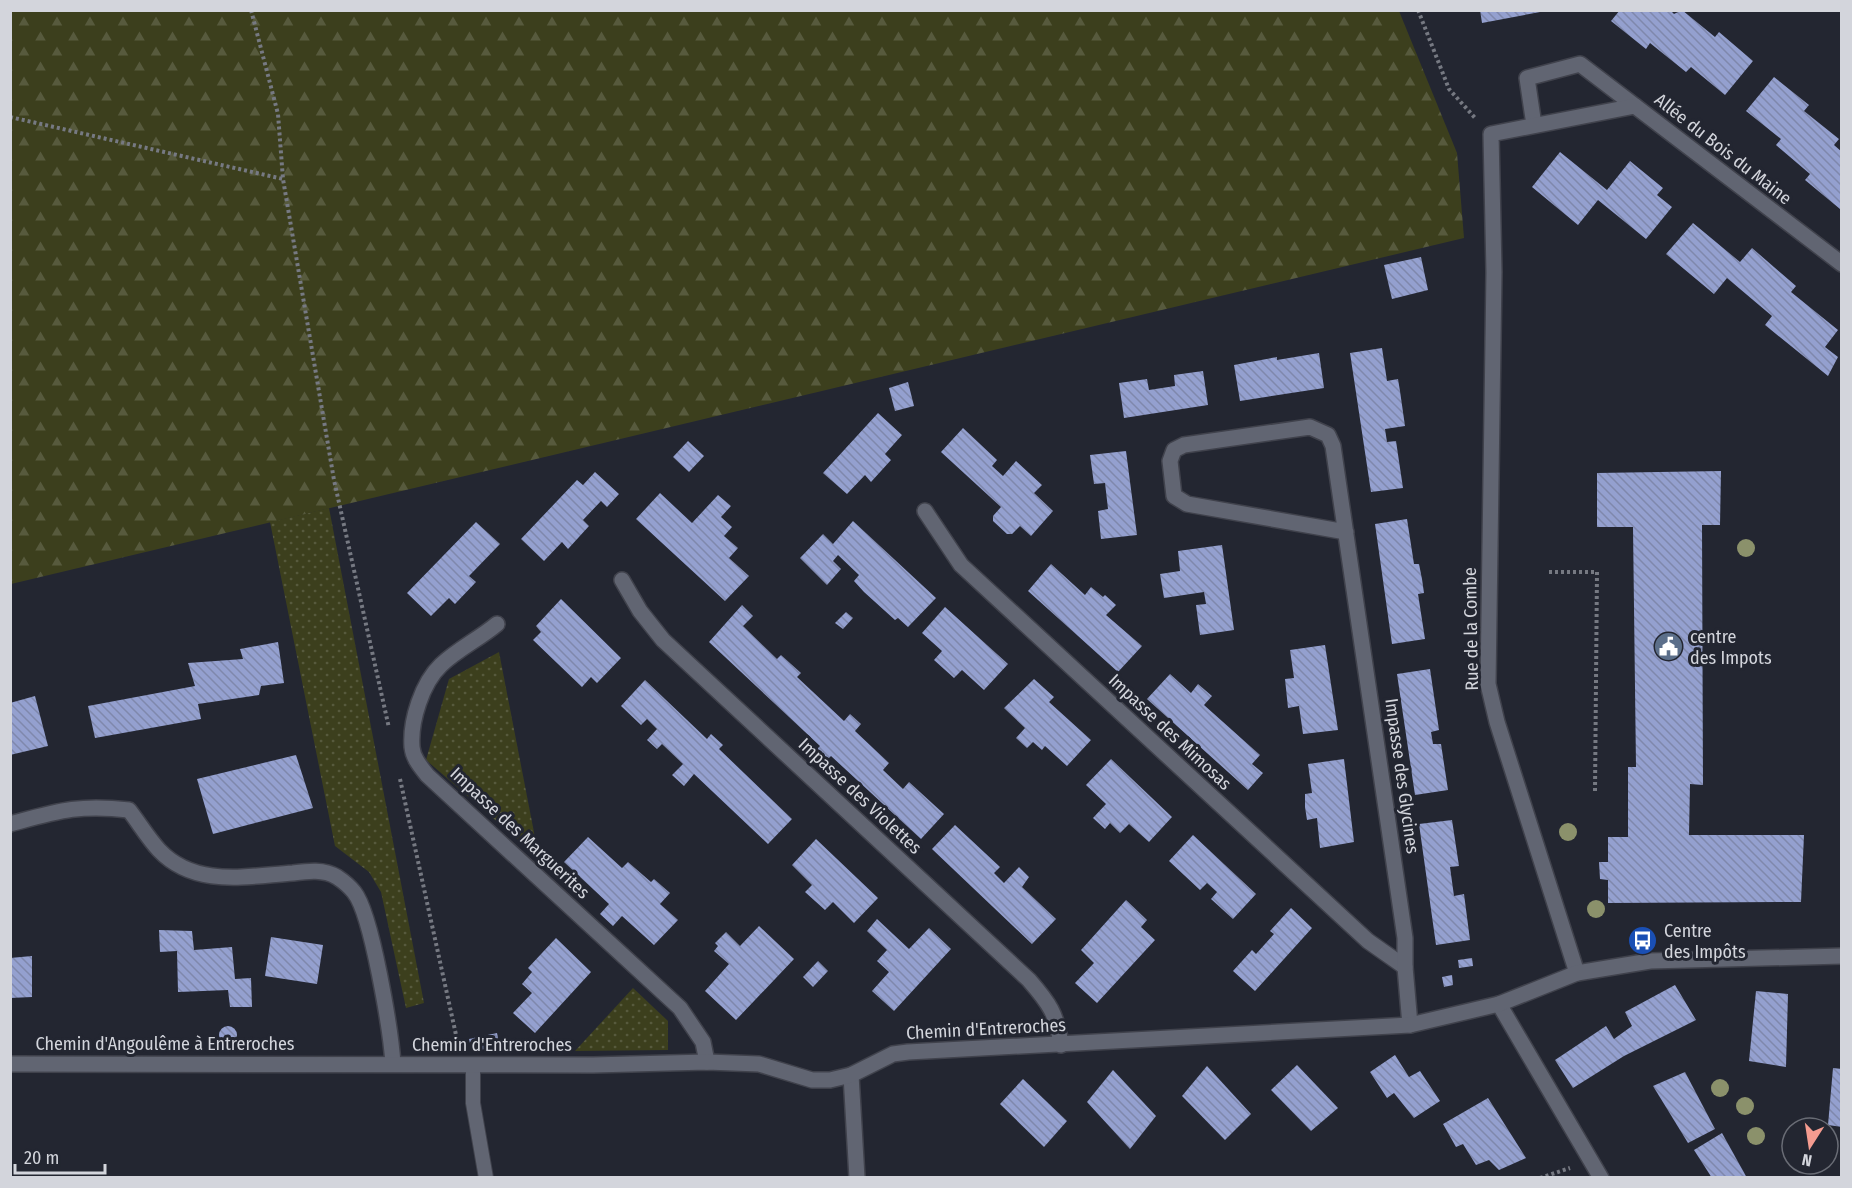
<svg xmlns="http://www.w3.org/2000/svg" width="1852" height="1188" font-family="'Fira Sans Condensed',sans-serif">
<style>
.grass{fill:url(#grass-dots)}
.forest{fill:url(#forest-firs)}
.building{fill:url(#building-back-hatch)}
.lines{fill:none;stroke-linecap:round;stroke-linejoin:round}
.service-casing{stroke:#40424c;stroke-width:16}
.minor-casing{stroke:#40424c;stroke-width:18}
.tertiary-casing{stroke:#40424c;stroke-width:18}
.path{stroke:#767982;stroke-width:4;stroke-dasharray:3 3;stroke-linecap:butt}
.service{stroke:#616572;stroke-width:14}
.minor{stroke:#616572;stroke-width:15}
.tertiary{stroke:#616572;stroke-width:15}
.tree{fill:#8b916b}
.labels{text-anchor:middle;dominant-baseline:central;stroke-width:6;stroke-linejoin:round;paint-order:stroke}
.street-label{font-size:18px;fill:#d3d5dc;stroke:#232631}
.poi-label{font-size:18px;fill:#d3d5dc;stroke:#232631;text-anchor:start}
</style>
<defs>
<pattern id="grass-dots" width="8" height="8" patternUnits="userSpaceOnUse" patternTransform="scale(1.5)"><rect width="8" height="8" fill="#3c3f1d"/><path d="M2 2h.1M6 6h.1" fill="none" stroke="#575a3d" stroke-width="1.8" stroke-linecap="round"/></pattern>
<pattern id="forest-firs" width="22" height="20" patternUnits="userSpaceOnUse" patternTransform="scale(1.5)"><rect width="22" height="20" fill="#3c3f1d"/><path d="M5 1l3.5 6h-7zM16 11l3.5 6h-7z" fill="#575a3d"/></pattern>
<pattern id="building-back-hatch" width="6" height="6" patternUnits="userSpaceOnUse" patternTransform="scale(1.5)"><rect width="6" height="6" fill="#94a0cf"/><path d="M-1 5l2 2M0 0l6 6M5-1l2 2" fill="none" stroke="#7f88ac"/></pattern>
</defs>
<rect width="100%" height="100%" fill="#232631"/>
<g class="grass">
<path d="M329,508L424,1003L406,1008L381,892L369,872L335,846L270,522Z"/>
<path d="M499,652L539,858L426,760L449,679Z"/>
<path d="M633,988L668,1021V1050L575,1051Z"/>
</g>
<path class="forest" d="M10,11H1399L1457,153L1464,238L11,584Z"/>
<g class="building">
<path d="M1480,10H1540V12L1482,23Z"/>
<path d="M1620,10H1670L1674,14L1682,10L1715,37L1719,32L1753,61L1725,95L1691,67L1686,72L1650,43L1646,49L1611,21Z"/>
<path d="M1774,77L1809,105L1804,111L1839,139L1834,145L1842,152L1840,209L1805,180L1810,174L1776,145L1781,139L1746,111Z"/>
<path d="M1560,152L1607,190L1630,161L1663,188L1657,195L1672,207L1646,239L1598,200L1578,225L1532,187Z"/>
<path d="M1693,223L1740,262L1752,248L1796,286L1791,292L1838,330L1825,347L1838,357L1828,376L1765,325L1772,316L1727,278L1714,294L1666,254Z"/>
<path d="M1421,257L1428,290L1392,299L1384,265Z"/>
<path d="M1382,348L1387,381L1398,379L1400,391L1405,426L1385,429L1387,442L1396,441L1403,488L1371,492L1350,353Z"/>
<path d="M1319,353L1324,388L1240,401L1234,365L1277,357V360Z"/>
<path d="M1203,371L1208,405L1124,418L1119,383L1147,379L1149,390L1175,386L1174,375Z"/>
<path d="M908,382L914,406L895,411L889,388Z"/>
<path d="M878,413L902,435L885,454L891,460L871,482L865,475L847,494L823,473Z"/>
<path d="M963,428L997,460L992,466L1003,476L1016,461L1042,485L1034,493L1053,511L1031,536L1020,526L1012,534H1007L993,521V516L1001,507L941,452Z"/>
<path d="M688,441L704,456L689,472L673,457Z"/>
<path d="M1126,451L1137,535L1101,539L1098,511L1108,509L1105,483L1094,484L1090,455Z"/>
<path d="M1721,471L1720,525H1702L1703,785L1690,784L1689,835H1804L1801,902L1608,903V880L1600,879L1599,862H1608V837H1628V767H1636L1633,527H1597V473Z"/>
<path d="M595,472L619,494L607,507L601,501L583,520L589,526L568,549L562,542L544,561L521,539L577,480L583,485Z"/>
<path d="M660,493L692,523L718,495L731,506L721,517L732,527L724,536L738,548L729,558L749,576L725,601L636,519Z"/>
<path d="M1407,519L1414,564H1419L1422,579L1424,593L1418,594L1425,639L1392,644L1375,524Z"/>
<path d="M853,521L936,598L908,627L898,618L895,620L864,592L854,581L859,575L838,555L833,561L841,569L827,585L800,558L823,534L833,544Z"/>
<path d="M476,522L500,544L469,576L476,582L455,604L449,598L431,616L407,593Z"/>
<path d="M1222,545L1234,630L1200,635L1196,605L1206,604L1204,592L1164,598L1160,574L1180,571L1178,551Z"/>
<path d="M1051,564L1085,595L1091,587L1103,597L1105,595L1116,605L1106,615L1142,646L1118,672L1028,591Z"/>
<path d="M561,599L621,658L597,683L591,677L582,687L533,640L541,632L536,626Z"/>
<path d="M742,605L753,616L743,626L777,659L781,655L801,673L797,677L844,721L850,714L861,724L855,731L889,763L883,770L903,789L909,782L944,814L921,839L831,756L826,761L815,751L820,746L709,642Z"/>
<path d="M945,607L1008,664L984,690L962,670L954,678L934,660L942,651L922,633Z"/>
<path d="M846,612L853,618L843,629L835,623Z"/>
<path d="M278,642L284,683L261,686L259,695L198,704L201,719L95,738L88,706L195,686L188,663L243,659L240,649Z"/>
<path d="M1325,645L1338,730L1303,734L1299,706L1288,708L1285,679L1294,678L1290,650Z"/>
<path d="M1430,669L1439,730L1431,732L1433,744H1441L1448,790L1415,795L1397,674Z"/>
<path d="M1170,674L1191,693L1198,684L1212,696L1204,705L1260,755L1252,764L1263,773L1248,790L1147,699Z"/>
<path d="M1034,679L1054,697L1049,702L1091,740L1067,766L1045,746L1042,750L1033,742L1027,748L1016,738L1025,728L1004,708Z"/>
<path d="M645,680L707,739L711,734L723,745L719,749L792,819L768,844L694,774L684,786L672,775L683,764L662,744L657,749L647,740L657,729L647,719L641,725L621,706Z"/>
<path d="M35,696L48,746L10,755V703Z"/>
<path d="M296,755L313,808L213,834L197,779Z"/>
<path d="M1111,759L1172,817L1149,842L1129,824L1120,833L1110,823L1105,829L1093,818L1106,804L1086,785Z"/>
<path d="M1344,759L1354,842L1320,848L1317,818L1307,820L1305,807V794L1312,793L1308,764Z"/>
<path d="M1452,820L1459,866L1450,867L1454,896L1464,894L1470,940L1436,945L1419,824Z"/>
<path d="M955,825L1000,867L994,873L1004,883L1019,867L1029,877L1022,887L1056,919L1032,944L932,849Z"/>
<path d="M1193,835L1256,894L1233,919L1211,899L1217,892L1207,883L1200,890L1169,861Z"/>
<path d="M588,837L622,868L628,862L651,882L654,879L670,893L660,904L678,920L654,945L622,916L613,926L600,914L609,904L564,862Z"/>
<path d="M816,839L878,898L854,923L833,902L825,910L805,892L812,885L792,865Z"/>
<path d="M1126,900L1147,920L1141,927L1155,940L1097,1003L1075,983L1094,963L1081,950Z"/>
<path d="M1291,908L1312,928L1255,991L1233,971L1252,950L1256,954L1274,934L1270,931Z"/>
<path d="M877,919L909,949L929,928L951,949L894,1011L872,991L889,972L877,961L887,950L867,931Z"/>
<path d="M759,926L794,959L736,1020L705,991L729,964L714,951L718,946L715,943L726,932L740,946Z"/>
<path d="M159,930L192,931L194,950L232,947L235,979L251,978L252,1007H230L228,990L178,992L177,951L160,952Z"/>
<path d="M271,937L323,945L317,984L265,976Z"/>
<path d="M556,938L591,972L535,1033L513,1013L532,993L522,984L532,972L528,968Z"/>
<path d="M32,956V997L10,998V958Z"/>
<path d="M1472,958L1473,966L1459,968L1458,960Z"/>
<path d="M818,961L828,971L813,987L803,977Z"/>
<path d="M1452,975L1453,985L1444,987L1442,977Z"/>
<path d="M1675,985L1696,1020L1624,1056L1573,1088L1555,1060L1606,1026L1614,1039L1632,1026L1625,1012Z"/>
<path d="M1756,991L1788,994L1786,1067L1749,1061Z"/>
<circle cx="228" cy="1035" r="9"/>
<path d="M497,1033L500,1047L472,1051L469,1039Z"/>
<path d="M1395,1055L1409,1077L1420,1071L1440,1101L1414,1118L1394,1093L1387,1098L1370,1072Z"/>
<path d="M1297,1065L1338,1108L1311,1131L1271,1090Z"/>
<path d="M1207,1066L1251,1114L1225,1140L1182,1096Z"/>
<path d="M1833,1068L1842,1069V1127L1828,1125Z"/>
<path d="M1113,1070L1156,1116L1130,1149L1087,1102Z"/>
<path d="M1685,1072L1715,1129L1688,1143L1653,1086Z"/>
<path d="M1023,1079L1067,1121L1044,1147L1000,1104Z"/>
<path d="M1488,1098L1526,1158L1499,1170L1489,1160L1476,1165L1463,1144L1456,1147L1443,1124Z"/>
<path d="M1722,1133L1747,1178H1712L1694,1150Z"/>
</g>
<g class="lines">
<defs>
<path id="service" d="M473,1065V1103L486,1178"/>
<g id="minor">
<path d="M1534,125L1527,78L1580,64L1635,106"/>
<path d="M925,511L961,565L1368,941L1405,967"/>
<path d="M1346,532L1187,504L1174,496L1170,461L1174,450L1184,445L1310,427L1328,435L1333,446L1405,938V967L1410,1025"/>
<path d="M622,580L640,611L663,640L1029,980C1049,1003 1057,1014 1061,1045"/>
<path d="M497,624C479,639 458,649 441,665C422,683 410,721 412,747C413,758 420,766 427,775L680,1008L703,1042L707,1062"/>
<path d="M10,824C58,811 79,804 129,810C139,823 148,838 159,850C195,888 247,876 293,873C308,871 324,869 337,877C343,881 350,887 354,892C372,914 391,1033 393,1064"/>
<path d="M1577,973L1497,722L1488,684L1494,272L1491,134L1635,106L1842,264"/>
<path d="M1499,1004L1601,1178"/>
<path d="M851,1075L857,1178"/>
</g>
<path id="tertiary" d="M10,1064L593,1065L707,1062L759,1064L812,1080H830L851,1075L893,1054L908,1052L1410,1025L1499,1004L1577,973L1650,961L1842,956"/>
</defs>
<use href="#service" class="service-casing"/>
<use href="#minor" class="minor-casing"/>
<use href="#tertiary" class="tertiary-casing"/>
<g class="path">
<path d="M251,10L278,114L283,179L334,480L389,728"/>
<path d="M1418,10L1449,89L1476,119"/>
<path d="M10,117L283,179"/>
<path d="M1549,572H1597L1595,791"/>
<path d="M400,779L458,1044"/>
<path d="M1540,1178L1570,1168"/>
</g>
<use href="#service" class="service"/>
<use href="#minor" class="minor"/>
<use href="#tertiary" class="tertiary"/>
</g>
<g class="tree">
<circle cx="1746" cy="548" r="9"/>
<circle cx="1568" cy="832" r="9"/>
<circle cx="1596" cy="909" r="9"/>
<circle cx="1720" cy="1088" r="9"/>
<circle cx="1745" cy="1106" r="9"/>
<circle cx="1756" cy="1136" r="9"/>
</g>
<defs>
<symbol id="civic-disc" viewBox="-11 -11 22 22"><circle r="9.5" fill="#5c6f8a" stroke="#232631"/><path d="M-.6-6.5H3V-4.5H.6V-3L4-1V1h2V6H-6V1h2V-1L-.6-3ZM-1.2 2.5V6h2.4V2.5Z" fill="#fff"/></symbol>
<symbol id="bus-disc" viewBox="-11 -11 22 22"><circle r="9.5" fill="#1a4fb4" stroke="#232631"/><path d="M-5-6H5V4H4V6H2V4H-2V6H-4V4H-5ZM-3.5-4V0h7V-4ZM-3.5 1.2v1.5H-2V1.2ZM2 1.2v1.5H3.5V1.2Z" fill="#fff"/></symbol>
</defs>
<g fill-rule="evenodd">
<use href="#civic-disc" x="1652" y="630" width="33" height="33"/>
<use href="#bus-disc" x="1626" y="924" width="33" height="33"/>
</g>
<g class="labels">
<g class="street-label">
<text transform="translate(1723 149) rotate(38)">Allée du Bois du Maine</text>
<text transform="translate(1471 629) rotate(-91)">Rue de la Combe</text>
<text transform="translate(1170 732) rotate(43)">Impasse des Mimosas</text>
<text transform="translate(1402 776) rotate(82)">Impasse des Glycines</text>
<text transform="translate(860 796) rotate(43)">Impasse des Violettes</text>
<text transform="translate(520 833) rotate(43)">Impasse des Marguerites</text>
<text transform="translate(986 1029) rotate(-3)">Chemin d'Entreroches</text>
<text x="165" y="1044">Chemin d'Angoulême à Entreroches</text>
<text x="492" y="1045">Chemin d'Entreroches</text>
</g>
<g class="poi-label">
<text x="1690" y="637">centre<tspan x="1690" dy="21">des Impots</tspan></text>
<text x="1664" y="931">Centre<tspan x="1664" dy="21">des Impôts</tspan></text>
</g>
</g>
<rect width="1852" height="1188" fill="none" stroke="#d3d5dc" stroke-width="24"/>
<g transform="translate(1810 1146) rotate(192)"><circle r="28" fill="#232631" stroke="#696c75" stroke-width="1.5"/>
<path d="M0-4.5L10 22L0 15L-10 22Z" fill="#f59c90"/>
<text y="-9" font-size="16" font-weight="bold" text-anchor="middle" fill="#d3d5dc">N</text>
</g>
<path d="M15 1164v9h90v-9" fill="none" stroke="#d3d5dc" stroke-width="3"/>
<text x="24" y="1164" font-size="18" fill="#d3d5dc" stroke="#232631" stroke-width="4.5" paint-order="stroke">20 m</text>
</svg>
